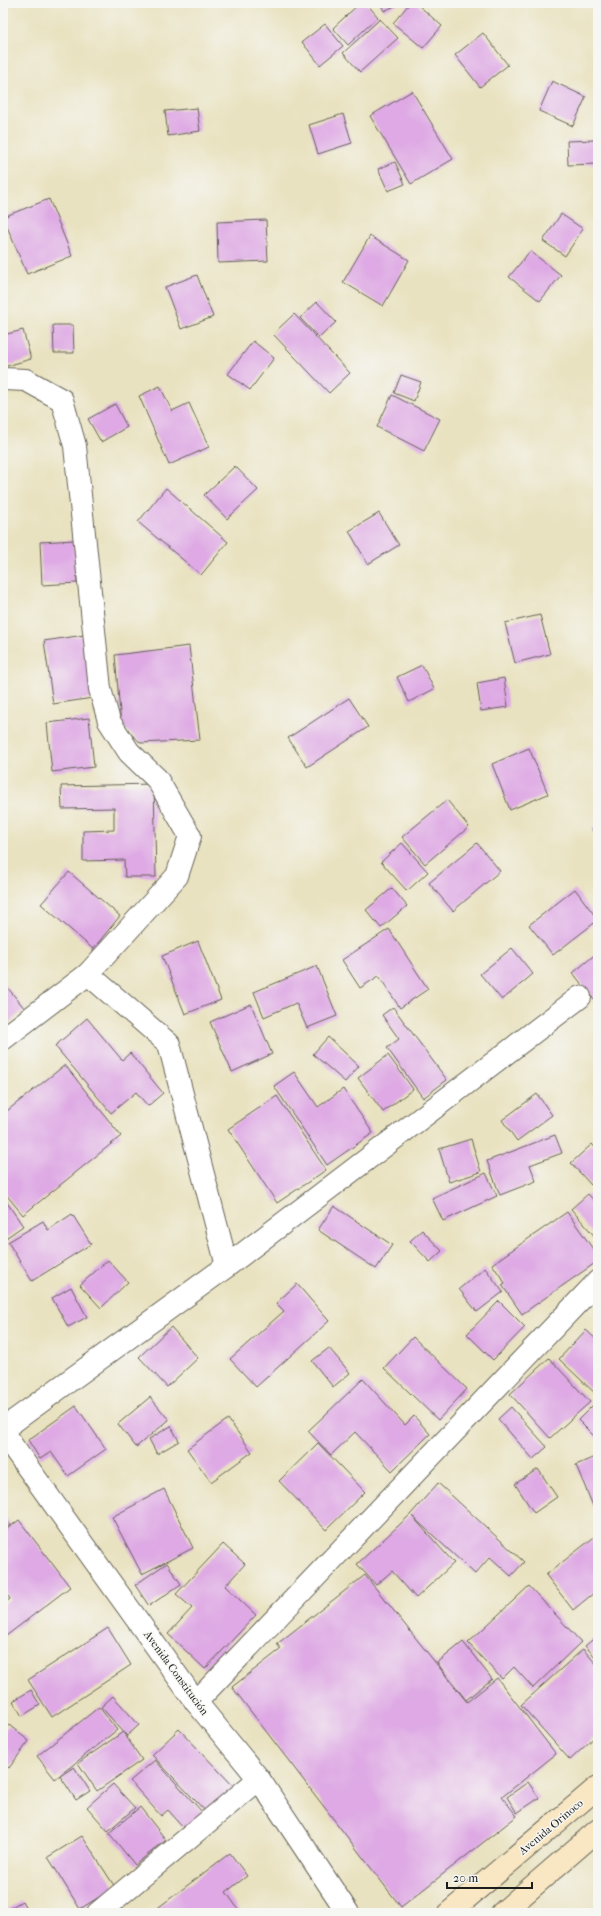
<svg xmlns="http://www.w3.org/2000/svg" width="601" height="1916" font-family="'IM FELL French Canon',serif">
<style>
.building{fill:#dea9e4}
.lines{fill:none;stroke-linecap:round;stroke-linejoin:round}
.street-casing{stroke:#646155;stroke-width:24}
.secondary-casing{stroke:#646155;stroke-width:24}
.street{stroke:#fff;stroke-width:22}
.secondary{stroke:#f9e7c3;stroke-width:22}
.labels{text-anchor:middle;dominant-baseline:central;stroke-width:3;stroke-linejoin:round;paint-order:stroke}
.street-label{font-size:11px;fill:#1c1c1c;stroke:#f6f6f2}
</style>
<rect width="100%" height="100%" fill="#f6f6f2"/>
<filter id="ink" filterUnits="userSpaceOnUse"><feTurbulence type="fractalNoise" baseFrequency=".025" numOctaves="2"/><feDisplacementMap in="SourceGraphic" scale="8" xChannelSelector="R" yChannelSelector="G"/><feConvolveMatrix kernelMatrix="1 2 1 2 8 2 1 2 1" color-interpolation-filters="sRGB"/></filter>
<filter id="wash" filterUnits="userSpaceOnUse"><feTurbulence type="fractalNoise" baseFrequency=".012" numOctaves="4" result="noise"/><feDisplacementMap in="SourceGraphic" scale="16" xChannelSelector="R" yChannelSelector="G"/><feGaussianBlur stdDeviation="0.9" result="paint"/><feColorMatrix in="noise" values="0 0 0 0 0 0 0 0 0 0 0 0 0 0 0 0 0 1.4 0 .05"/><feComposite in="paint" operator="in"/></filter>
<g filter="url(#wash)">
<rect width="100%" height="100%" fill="#e9e2c0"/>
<g id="blocks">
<g class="building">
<path d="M360,3H366L378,17L348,45L333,28Z"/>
<path d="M380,3H401L384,11Z"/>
<path d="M410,3H416L442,26L423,48L393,23Z"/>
<path d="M380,19L398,38L360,72L343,53Z"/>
<path d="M325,24L343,46L320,65L302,42Z"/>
<path d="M483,33L508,65L480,87L455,55Z"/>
<path d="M552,81L586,97L573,126L539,111Z"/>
<path d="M412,91L453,159L411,184L370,116Z"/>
<path d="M197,108L200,131L168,136L165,111Z"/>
<path d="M343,114L352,143L318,154L309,125Z"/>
<path d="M596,140L598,164L568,165L567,141Z"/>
<path d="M395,162L405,184L388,191L378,169Z"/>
<path d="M49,199L72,256L27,274L3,217Z"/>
<path d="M561,214L583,229L565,256L543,241Z"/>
<path d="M266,220L268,261L218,263L217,222Z"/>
<path d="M370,236L409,260L383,306L343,282Z"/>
<path d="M530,251L561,275L540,301L509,277Z"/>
<path d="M197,275L213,317L181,329L165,287Z"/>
<path d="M317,302L336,322L319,338L300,318Z"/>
<path d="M294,314L350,373L329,393L273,334Z"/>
<path d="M53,325H73L74,353H54Z"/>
<path d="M23,330L31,359L3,367V335Z"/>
<path d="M253,341L274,358L250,390L228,374Z"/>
<path d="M401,375L421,382L414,401L394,393Z"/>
<path d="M160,386L172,411L189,403L209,447L169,465L139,396Z"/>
<path d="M392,395L440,419L424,451L377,427Z"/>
<path d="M115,404L127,427L101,442L88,419Z"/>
<path d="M235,466L258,490L227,519L204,495Z"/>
<path d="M166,488L228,542L201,575L138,522Z"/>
<path d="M379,513L399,545L368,564L349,531Z"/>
<path d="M75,540L77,583L42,585L40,542Z"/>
<path d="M540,615L550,654L515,663L505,623Z"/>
<path d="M84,635L93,698L53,704L44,641Z"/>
<path d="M189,646L200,740L141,743L121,725L115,655Z"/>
<path d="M422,665L434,689L409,702L397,677Z"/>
<path d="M504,678L508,707L481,711L477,683Z"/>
<path d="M349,698L368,727L307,767L288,738Z"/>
<path d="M89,718L94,767L52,772L47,723Z"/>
<path d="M529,748L548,794L510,810L492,764Z"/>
<path d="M154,784L156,877H125L124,860L83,861V831L114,830V808L62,809L61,786Z"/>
<path d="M447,800L469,827L425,864L402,837Z"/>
<path d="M598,823V835L592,830Z"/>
<path d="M402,843L428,872L407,891L381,862Z"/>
<path d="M477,843L500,871L453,911L429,883Z"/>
<path d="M69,872L120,916L93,949L41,904Z"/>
<path d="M392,888L407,906L381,928L366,910Z"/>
<path d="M575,889L598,920L553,955L529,925Z"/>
<path d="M389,929L428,989L400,1008L379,976L360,988L342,960Z"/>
<path d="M198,941L221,1000L185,1014L162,956Z"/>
<path d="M512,948L533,974L502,1000L480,974Z"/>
<path d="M598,952V1005L573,973Z"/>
<path d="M317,966L337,1016L307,1028L296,1003L264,1017L254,992Z"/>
<path d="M3,982L25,1009L7,1024L3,1018Z"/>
<path d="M251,1004L272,1054L232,1072L210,1022Z"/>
<path d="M393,1007L447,1080L423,1098L387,1048L399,1039L382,1015Z"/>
<path d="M87,1018L122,1060L130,1053L163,1093L148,1106L136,1092L111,1113L55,1046Z"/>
<path d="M328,1037L359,1066L345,1082L313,1054Z"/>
<path d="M388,1055L413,1089L383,1112L358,1078Z"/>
<path d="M65,1065L121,1136L23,1215L3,1191V1114Z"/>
<path d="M294,1072L318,1107L343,1089L373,1133L327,1165L274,1086Z"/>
<path d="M537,1094L552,1115L517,1141L502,1120Z"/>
<path d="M277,1096L326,1170L277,1203L228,1129Z"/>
<path d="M555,1135L562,1153L530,1165L536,1181L500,1195L487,1161Z"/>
<path d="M471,1139L481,1172L449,1182L439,1149Z"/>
<path d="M592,1144L598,1151V1178L591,1185L571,1163Z"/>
<path d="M486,1173L497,1196L443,1221L432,1198Z"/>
<path d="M588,1194L598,1205V1240L571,1209Z"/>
<path d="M3,1197L23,1226L3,1240Z"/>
<path d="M334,1206L392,1245L376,1269L318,1230Z"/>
<path d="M567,1212L598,1256V1261L522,1314L502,1285L505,1283L492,1264Z"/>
<path d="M72,1214L91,1244L32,1281L8,1242L43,1221L48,1230Z"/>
<path d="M422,1230L442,1251L430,1262L410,1241Z"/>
<path d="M108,1260L128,1282L101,1308L80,1285Z"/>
<path d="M485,1268L503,1292L477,1312L459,1289Z"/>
<path d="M297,1284L329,1321L256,1387L230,1359L284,1311L276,1303Z"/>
<path d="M71,1287L87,1317L68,1327L52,1298Z"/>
<path d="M499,1301L525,1327L493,1360L467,1334Z"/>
<path d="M171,1327L198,1358L167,1387L139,1357Z"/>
<path d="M586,1330L598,1341V1396L559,1359Z"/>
<path d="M413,1337L467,1389L438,1420L384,1368Z"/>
<path d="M329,1348L350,1373L333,1387L312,1361Z"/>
<path d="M549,1358L590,1402L550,1438L510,1394Z"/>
<path d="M363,1379L405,1425L414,1416L430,1434L392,1471L355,1432L331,1455L308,1431Z"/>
<path d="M150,1397L169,1420L136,1447L118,1424Z"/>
<path d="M593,1405L598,1410V1440L578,1420Z"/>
<path d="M76,1406L106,1449L68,1476L51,1452L40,1459L28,1440Z"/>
<path d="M511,1407L547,1447L533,1459L498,1419Z"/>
<path d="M228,1419L252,1452L211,1482L187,1449Z"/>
<path d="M171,1426L179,1441L157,1454L149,1439Z"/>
<path d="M318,1443L365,1492L326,1530L279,1481Z"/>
<path d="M597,1456L598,1459V1518L576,1465Z"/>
<path d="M538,1469L557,1497L534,1513L515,1484Z"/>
<path d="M438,1483L524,1562L511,1576L490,1557L475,1574L412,1516L454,1563L416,1598L392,1571L376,1585L357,1564L410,1515Z"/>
<path d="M164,1489L193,1548L142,1574L112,1517Z"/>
<path d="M3,1515L10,1525L3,1530Z"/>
<path d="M19,1520L70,1587L6,1636L3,1632V1604L10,1599L3,1589V1532Z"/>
<path d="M598,1534V1595L595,1592L573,1610L546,1575Z"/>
<path d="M223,1544L245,1564L225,1586L256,1615L205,1669L168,1634L192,1608L176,1594Z"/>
<path d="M167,1563L181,1584L149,1606L135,1585Z"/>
<path d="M365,1575L467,1702L497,1678L556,1754L502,1797L517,1816L401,1907L232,1687L281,1649L277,1644Z"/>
<path d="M529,1586L581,1642L533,1688L514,1667L502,1679L468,1643Z"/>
<path d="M108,1628L131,1665L52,1717L28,1680Z"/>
<path d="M598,1635V1660L585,1646Z"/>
<path d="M463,1642L492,1679L466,1700L437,1663Z"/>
<path d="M583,1649L598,1666V1734L570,1760L521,1705Z"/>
<path d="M31,1690L40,1705L22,1716L13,1701Z"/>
<path d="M113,1696L139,1725L127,1736L101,1707Z"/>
<path d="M99,1707L117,1730L55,1779L37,1756Z"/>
<path d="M9,1725L29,1741L9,1768L3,1763V1732Z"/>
<path d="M179,1729L238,1791L211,1817L152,1755Z"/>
<path d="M123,1732L142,1760L97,1791L78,1763Z"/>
<path d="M155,1760L203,1813L185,1829L168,1810L161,1816L130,1781Z"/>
<path d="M74,1767L90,1791L76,1800L60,1776Z"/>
<path d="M528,1782L539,1798L517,1813L507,1797Z"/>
<path d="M113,1784L135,1808L108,1831L87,1807Z"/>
<path d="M140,1807L166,1840L135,1865L109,1833Z"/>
<path d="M82,1836L115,1887L80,1909L48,1857Z"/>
<path d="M230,1853L247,1876L226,1892L241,1913H151Z"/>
<path d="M22,1901L29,1913H3V1912Z"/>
</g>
</g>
</g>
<g filter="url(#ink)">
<use href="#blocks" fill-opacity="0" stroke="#646155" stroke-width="1"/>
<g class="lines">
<defs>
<g id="street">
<path d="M3,379L26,380L62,400L75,446L100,689L109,721L129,752L157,779L190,836L177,876L88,974L3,1039"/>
<path d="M88,974L169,1044L227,1266"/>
<path d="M3,1429L227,1266L580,997"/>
<path d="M3,1433L196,1702L259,1779L348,1913"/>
<path d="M196,1702L598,1281"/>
<path d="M98,1913L259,1779"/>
</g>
<g id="secondary">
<path d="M449,1913L598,1787"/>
<path d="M502,1913L598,1830"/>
</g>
</defs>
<use href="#street" class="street-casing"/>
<use href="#secondary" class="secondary-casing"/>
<use href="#street" class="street"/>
<use href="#secondary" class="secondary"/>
</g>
</g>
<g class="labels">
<g class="street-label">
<text transform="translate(176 1673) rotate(54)">Avenida Constitución</text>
<text transform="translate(551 1827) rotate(-40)">Avenida Orinoco</text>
</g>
</g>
<rect width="601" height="1916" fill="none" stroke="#f6f6f2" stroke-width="16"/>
<path d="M447 1882v6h85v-6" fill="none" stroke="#1c1c1c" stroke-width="2"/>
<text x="453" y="1882" font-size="12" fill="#1c1c1c" stroke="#f6f6f2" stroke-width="3" paint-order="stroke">20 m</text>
</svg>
